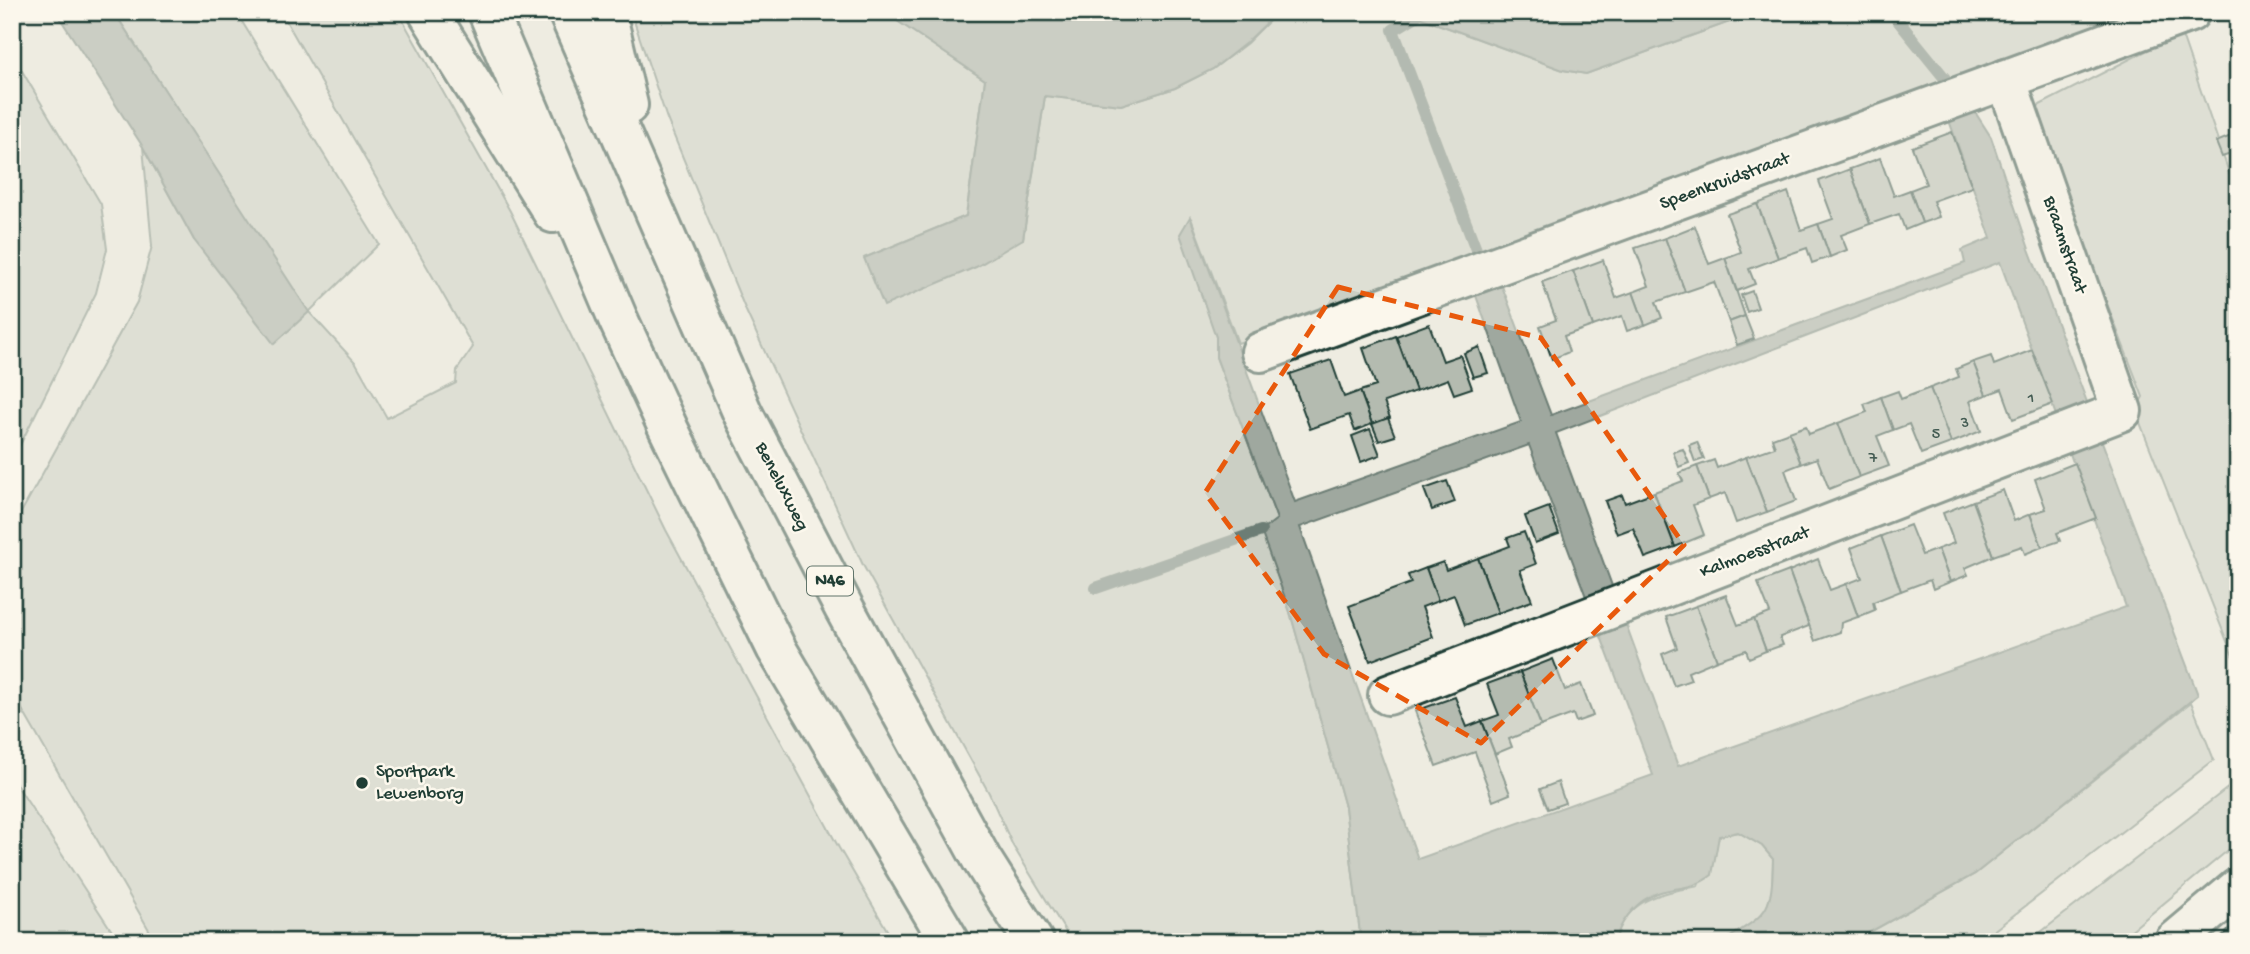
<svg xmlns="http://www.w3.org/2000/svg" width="2250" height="954" font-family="'Gochi Hand',sans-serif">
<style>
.green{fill:#cbcfc4;stroke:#75867c;stroke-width:2}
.water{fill:#9fa89f;stroke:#6c7d74;stroke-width:2;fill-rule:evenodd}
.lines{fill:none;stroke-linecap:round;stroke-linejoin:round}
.stream{stroke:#6c7d74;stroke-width:12}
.building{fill:#b4bbb0;stroke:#1f3d34;stroke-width:2}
.minor-casing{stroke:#1f3d34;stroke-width:44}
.highway-casing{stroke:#1f3d34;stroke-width:44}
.minor{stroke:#fbf7ec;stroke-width:38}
.highway{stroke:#fbf7ec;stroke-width:38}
.marked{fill:none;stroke:#e8590c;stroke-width:5;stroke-dasharray:14 9;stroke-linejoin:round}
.poi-dot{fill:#1f3d34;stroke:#fbf7ec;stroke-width:2.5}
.labels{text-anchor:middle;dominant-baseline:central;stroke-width:5;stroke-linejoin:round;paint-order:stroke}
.number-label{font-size:16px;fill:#445c53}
.shield{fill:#fbf7ec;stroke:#61756b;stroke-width:2}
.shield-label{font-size:18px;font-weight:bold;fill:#1f3d34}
.street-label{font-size:19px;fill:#1f3d34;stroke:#fbf7ec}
.poi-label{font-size:19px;fill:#1f3d34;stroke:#fbf7ec;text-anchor:start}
</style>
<rect width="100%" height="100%" fill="#eeece1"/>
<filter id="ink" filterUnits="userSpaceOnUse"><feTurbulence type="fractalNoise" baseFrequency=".0143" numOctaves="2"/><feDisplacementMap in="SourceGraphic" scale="14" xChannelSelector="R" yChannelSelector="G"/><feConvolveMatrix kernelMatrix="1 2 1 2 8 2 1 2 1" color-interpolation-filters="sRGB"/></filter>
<g filter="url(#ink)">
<g class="green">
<path d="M114,12H236L379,244L309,312L356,363L387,418L456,383L457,370L473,347L281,12H398L510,211L666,530L839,848L894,942H156L12,692V529L137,302L152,246L143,147L194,240L308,312Z"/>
<path d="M631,12H884L985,80L966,216L864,258L1023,239L1045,96L1121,105L1175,88L1213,69L1247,43L1278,12H1416V16L1563,70L1586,74L1757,12H2131L1238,343L1191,218L1216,337V357L1277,519L1262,531L1290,612L1345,807L1361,942H1072L1013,846L989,793L863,565L746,311L667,119Z"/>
<path d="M2181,33L2238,199V669L2135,410L2143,397L2032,109Z"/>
<path d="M12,54L101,204L107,249L96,293L12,461Z"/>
<path d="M2191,702L2214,760L1979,942H1852L1975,874Z"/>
<path d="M12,778L119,942H12Z"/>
<path d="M2238,780V842L2117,942H2028Z"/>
<path d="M1738,832L1762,846L1773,859L1772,890L1765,914L1723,942H1615C1625,899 1661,893 1698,886L1719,836Z"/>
</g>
<g class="water">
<path d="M56,12H114L309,312L274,344L194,240L143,147Z"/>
<path d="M884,12H1278L1246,43L1213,69L1175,88L1121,105L1045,96L1023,239L976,267L884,306L864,258L966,216L985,80Z"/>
<path d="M1416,12H1757L1586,74L1563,70L1416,16Z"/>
<path d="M1953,78L1991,137L2029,249L2198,695L1975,874L1852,942H1723C1767,912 1772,916 1773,859L1762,846L1738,832L1719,836L1712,875C1689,893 1671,885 1651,896C1633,905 1619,924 1615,942H1361L1345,807L1290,612L1261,531L1277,519L1216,357V337L1180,234L1190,217L1295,502L1521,422L1474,290L1500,281L1551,415L1965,263L1962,250L1991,238L1936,84ZM2000,262L2126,607L1678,766L1556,433ZM1529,445L1653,775L1418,859L1300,527Z"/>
</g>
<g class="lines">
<g class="stream">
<path d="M1891,12L1947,81"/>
<path d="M1416,16L1393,30L1483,268"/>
<path d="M1096,588L1261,531"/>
</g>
</g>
<g class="building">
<path d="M1952,132L1972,187L1933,201L1939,217L1922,223L1910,190L1926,184L1912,147Z"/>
<path d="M2231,136L2237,152L2222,157L2216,142Z"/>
<path d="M1880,158L1894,196L1910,190L1922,223L1905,230L1899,214L1870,224L1850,169Z"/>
<path d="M1850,169L1870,224L1841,235L1847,250L1830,257L1818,224L1833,219L1819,181Z"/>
<path d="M1788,192L1801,230L1818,224L1830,257L1812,263L1807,248L1778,258L1757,204Z"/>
<path d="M1757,204L1778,258L1749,269L1755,284L1737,291L1725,258L1741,252L1727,214Z"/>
<path d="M1695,226L1709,264L1725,258L1745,316L1729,322L1714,282L1685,292L1665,238Z"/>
<path d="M1665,238L1685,292L1656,302L1662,318L1645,325L1633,292L1649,286L1635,248Z"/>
<path d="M1603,260L1616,298L1633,292L1645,325L1627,331L1622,316L1593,326L1573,271Z"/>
<path d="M1573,271L1593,326L1564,336L1569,352L1552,359L1540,326L1556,320L1542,282Z"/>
<path d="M1752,291L1758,308L1747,312L1741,295Z"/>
<path d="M1745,316L1754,339L1737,345L1729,322Z"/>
<path d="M1429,324L1443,361L1460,355L1472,388L1454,394L1448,379L1416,391L1396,336Z"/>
<path d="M1396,336L1416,391L1384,402L1390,418L1372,424L1360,391L1376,386L1363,348Z"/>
<path d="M1479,347L1488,373L1473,377L1464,353Z"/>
<path d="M2032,350L2053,404L2013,419L2002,389L1986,395L1973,362L1991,356L1994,365Z"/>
<path d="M1331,360L1344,397L1360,391L1372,424L1355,431L1349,415L1310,429L1290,374Z"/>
<path d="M1973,362L1986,395L1970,401L1981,431L1951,443L1930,388L1959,377L1956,369Z"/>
<path d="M1930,388L1951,443L1921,454L1909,424L1893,430L1881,397L1898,391L1901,399Z"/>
<path d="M1881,397L1893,430L1877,436L1889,466L1859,477L1838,423L1867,412L1864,404Z"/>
<path d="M1388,418L1395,436L1379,441L1372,424Z"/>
<path d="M1838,423L1859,477L1829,489L1817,458L1801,464L1789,432L1806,426L1809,434Z"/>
<path d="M1370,429L1380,455L1361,462L1352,436Z"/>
<path d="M1789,432L1801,464L1785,470L1796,501L1767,512L1746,457L1775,447L1772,438Z"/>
<path d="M1697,442L1704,459L1695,462L1689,445Z"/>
<path d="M1683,449L1689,463L1679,467L1673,452Z"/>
<path d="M1746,457L1767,512L1736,523L1725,493L1709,499L1697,466L1714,460L1717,468Z"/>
<path d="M2075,463L2096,518L2057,533L2060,541L2042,547L2030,514L2046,509L2035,479Z"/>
<path d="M1697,466L1709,499L1693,505L1704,535L1675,547L1654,492L1683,481L1679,473Z"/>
<path d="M1447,481L1455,502L1432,510L1424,489Z"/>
<path d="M2003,490L2014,521L2030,514L2042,547L2025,554L2022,546L1993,556L1973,501Z"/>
<path d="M1654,492L1675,547L1645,558L1633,528L1617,534L1605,501L1622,495L1625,503Z"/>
<path d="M1973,501L1993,556L1965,568L1968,575L1950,582L1938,549L1954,543L1943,513Z"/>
<path d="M1549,507L1559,534L1535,543L1525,516Z"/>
<path d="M1910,525L1922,555L1938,549L1950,582L1933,589L1930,580L1901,591L1881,536Z"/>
<path d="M1524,532L1536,564L1520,570L1532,601L1498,613L1478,558L1510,546L1507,538Z"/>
<path d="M1881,536L1901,591L1873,602L1875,610L1858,617L1846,584L1862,578L1851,548Z"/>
<path d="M1478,558L1498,613L1465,625L1454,595L1438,601L1426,568L1443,562L1446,570Z"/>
<path d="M1818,559L1830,590L1846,584L1858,617L1841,623L1840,632L1815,641L1789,571Z"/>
<path d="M1426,568L1438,601L1422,607L1433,637L1370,661L1349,606L1411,583L1408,575Z"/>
<path d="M1789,571L1809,626L1780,637L1783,645L1766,651L1754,619L1770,613L1758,583Z"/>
<path d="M1726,595L1738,625L1754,619L1766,651L1749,658L1746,650L1717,660L1696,606Z"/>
<path d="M1696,606L1717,660L1688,672L1691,680L1674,686L1662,654L1677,648L1666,617Z"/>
<path d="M1553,659L1565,690L1581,684L1593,716L1576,722L1573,714L1541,726L1520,672Z"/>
<path d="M1520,672L1541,726L1509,739L1512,747L1495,754L1482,721L1499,715L1487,684Z"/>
<path d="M1455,697L1467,727L1482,721L1510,794L1493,801L1475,752L1436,766L1415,711Z"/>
<path d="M1558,782L1565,803L1548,809L1540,789Z"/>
<path d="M2238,920V942H2217Z"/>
</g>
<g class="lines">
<defs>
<g id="minor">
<path d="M1261,352L2190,12"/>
<path d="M1388,695L2122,411L2006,79"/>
<path d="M2174,942L2238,888"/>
</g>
<g id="highway">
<path d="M428,12L553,213"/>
<path d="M488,12L618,319L669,430L776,648L950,942"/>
<path d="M568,12L743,414L844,608L982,860L1034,942"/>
<path d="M606,12L628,105"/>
</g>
</defs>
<use href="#minor" class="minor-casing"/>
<use href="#highway" class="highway-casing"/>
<use href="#minor" class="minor"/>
<use href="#highway" class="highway"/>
</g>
</g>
<path d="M0 0H2250V954H0ZM1338,287L1541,338L1684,545L1481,743L1324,654L1205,493Z" fill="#eeece1" fill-opacity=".55" fill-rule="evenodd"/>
<path class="marked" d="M1338,287L1541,338L1684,545L1481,743L1324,654L1205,493Z"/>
<circle class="poi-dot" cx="362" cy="783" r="7"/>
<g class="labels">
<g class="number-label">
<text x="2031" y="399">1</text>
<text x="1965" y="424">3</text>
<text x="1936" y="435">5</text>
<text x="1873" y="459">7</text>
</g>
<rect class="shield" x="807" y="566.5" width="46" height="29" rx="5"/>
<g class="shield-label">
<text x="830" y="581">N46</text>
</g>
<g class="street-label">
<text transform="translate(1725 182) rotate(-20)">Speenkruidstraat</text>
<text transform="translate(2064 245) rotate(71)">Braamstraat</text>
<text transform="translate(781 487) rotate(63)">Beneluxweg</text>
<text transform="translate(1755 553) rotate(-21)">Kalmoesstraat</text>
</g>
<g class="poi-label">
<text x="376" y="772">Sportpark<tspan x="376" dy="22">Lewenborg</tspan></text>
</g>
</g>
<rect width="2250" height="954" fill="none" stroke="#fbf7ec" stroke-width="42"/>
<rect x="21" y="21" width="2208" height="912" fill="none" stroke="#1f3d34" stroke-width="2.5" filter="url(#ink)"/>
</svg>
